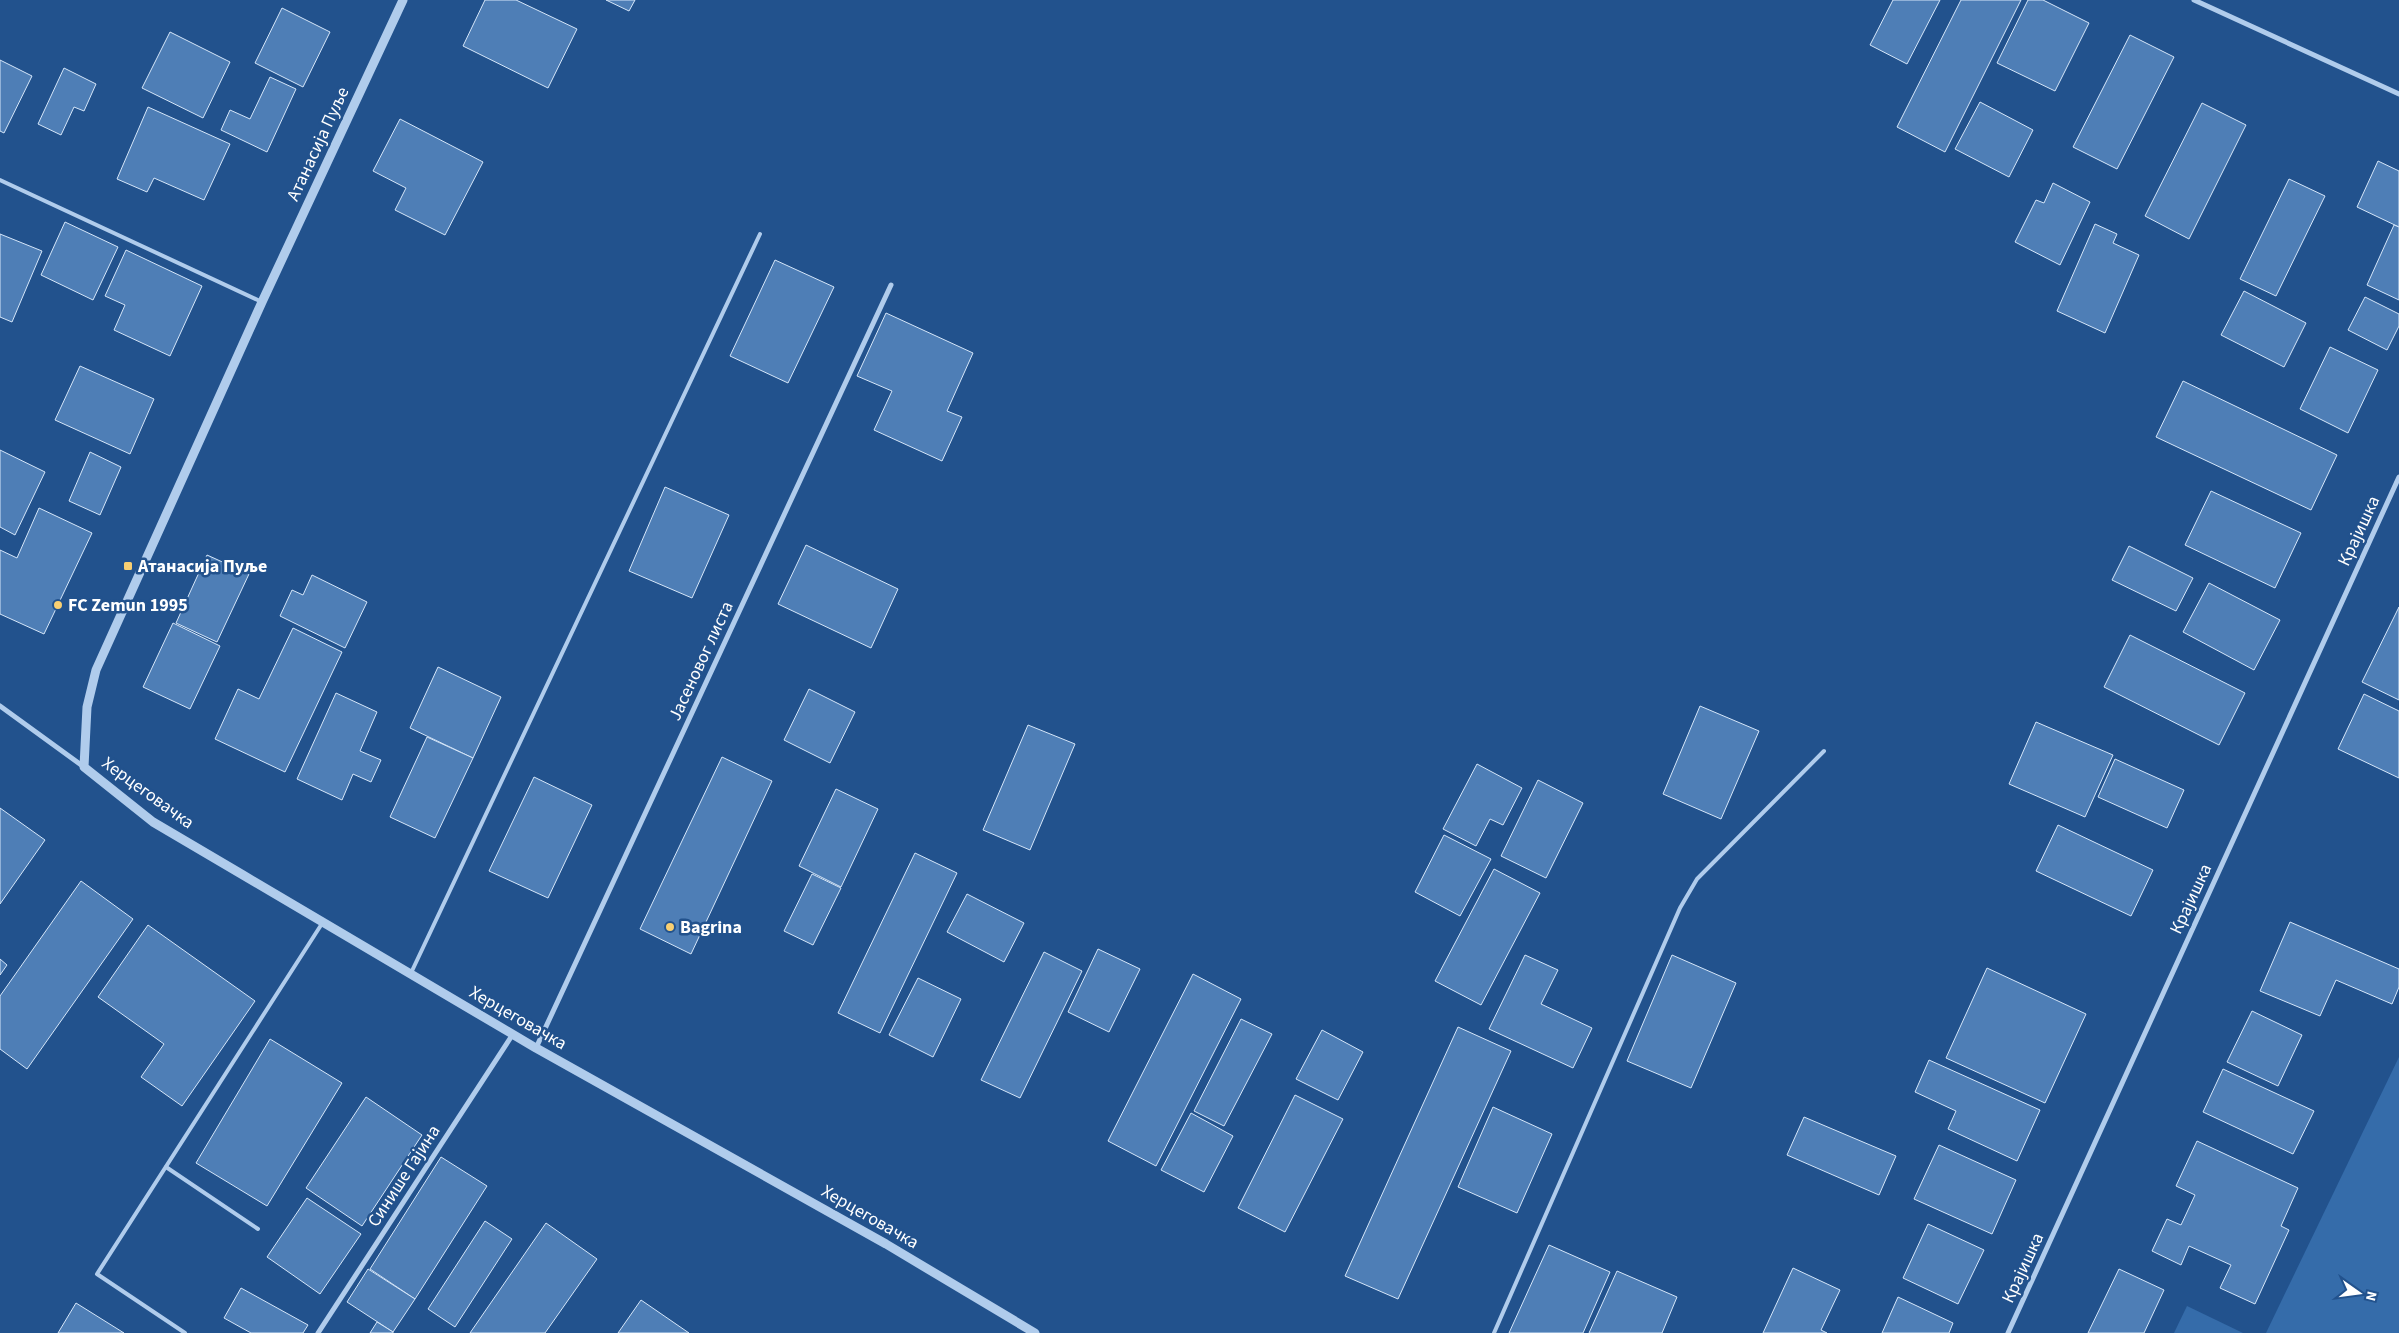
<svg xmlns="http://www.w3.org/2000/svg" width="2399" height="1333" font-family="'Source Sans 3',sans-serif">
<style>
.green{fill:#356caa}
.building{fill:#4e7eb6;stroke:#d5e6f9}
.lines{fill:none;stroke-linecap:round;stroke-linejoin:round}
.service{stroke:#b0ccec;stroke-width:4}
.minor{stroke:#b0ccec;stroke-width:5}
.tertiary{stroke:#b0ccec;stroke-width:9}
.poi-dot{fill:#f8cf72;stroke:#22528d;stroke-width:2}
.labels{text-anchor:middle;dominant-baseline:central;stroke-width:5;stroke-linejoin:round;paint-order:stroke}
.street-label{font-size:18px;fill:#fff;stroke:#22528d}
.poi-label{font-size:18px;font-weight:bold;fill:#fff;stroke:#22528d;text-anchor:start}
</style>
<rect width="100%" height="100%" fill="#22528d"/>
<g class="green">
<path d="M2399,1057V1333H2266Z"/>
<path d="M2187,1306L2243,1333H2174Z"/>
</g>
<g class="building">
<path d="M485,0H516L577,29L548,88L463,46Z"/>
<path d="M606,0H635L629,11Z"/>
<path d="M1893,0H1940L1907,64L1870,45Z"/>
<path d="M1961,0H2021L1945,152L1897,127Z"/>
<path d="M2028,0H2043L2089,23L2055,91L1997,63Z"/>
<path d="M282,8L330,32L303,87L255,63Z"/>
<path d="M170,32L230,62L203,118L142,88Z"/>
<path d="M2130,35L2174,57L2117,169L2073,147Z"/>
<path d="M0,60L32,76L4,133L0,131Z"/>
<path d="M64,68L96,84L84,111L74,107L61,135L38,124Z"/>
<path d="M270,77L296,89L267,152L221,130L230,110L250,119Z"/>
<path d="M1980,102L2033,130L2009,177L1955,149Z"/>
<path d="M2202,103L2246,125L2189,239L2145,216Z"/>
<path d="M148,107L230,144L204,200L154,178L147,192L117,179Z"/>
<path d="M400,119L483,162L445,235L395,210L406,188L373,171Z"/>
<path d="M2378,161L2399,171V227L2357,207Z"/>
<path d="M2289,179L2325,196L2276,296L2240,279Z"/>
<path d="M2053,183L2090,202L2060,265L2015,242L2036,200L2044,203Z"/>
<path d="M65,222L118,247L93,300L41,275Z"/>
<path d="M2095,224L2117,234L2113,243L2139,255L2105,333L2057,311Z"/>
<path d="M2394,225L2399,227V300L2367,285Z"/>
<path d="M0,234L42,251L12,322L0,317Z"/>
<path d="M126,250L202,286L170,356L114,330L125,305L105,296Z"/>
<path d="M775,260L834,287L788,383L730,356Z"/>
<path d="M2244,291L2306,323L2284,367L2221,335Z"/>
<path d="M2365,297L2399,314V326L2387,350L2348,330Z"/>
<path d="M886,313L973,353L947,411L962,417L942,461L874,430L892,391L857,376Z"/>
<path d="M2330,347L2378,370L2348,433L2300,409Z"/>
<path d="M80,366L154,399L130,454L55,420Z"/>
<path d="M2183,381L2337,455L2311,510L2156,437Z"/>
<path d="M0,450L45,472L15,535L0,527Z"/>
<path d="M90,452L121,467L100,515L69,501Z"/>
<path d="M665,487L729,515L692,598L629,571Z"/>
<path d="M2211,491L2301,533L2275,588L2185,545Z"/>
<path d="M39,508L92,533L44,634L0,614V550L17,558Z"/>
<path d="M806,545L898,589L871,648L778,604Z"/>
<path d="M2129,546L2193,578L2176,611L2112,580Z"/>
<path d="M207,555L249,574L217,642L176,623Z"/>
<path d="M312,575L367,602L345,648L280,616L292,590L303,595Z"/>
<path d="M2209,583L2280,620L2254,670L2183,632Z"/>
<path d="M2399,607V700L2362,682Z"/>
<path d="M173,623L220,646L190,709L143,687Z"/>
<path d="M293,628L342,652L285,772L215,739L238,689L259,699Z"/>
<path d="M2130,635L2245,693L2219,745L2104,687Z"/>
<path d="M438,667L501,697L473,758L410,728Z"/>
<path d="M809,689L855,712L830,763L784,740Z"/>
<path d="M336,693L377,712L360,751L381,760L371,782L353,774L342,800L297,779Z"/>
<path d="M2364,694L2399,711V778L2338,749Z"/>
<path d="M1700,706L1759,731L1721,819L1663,794Z"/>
<path d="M2036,722L2113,755L2085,817L2009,784Z"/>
<path d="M1028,725L1075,744L1030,850L983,830Z"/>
<path d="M427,737L473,758L435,838L390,817Z"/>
<path d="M722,757L772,781L691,954L640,929Z"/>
<path d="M2115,759L2184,790L2167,828L2098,797Z"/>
<path d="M1477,764L1522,788L1503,825L1490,819L1476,846L1443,829Z"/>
<path d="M534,777L592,805L548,898L489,871Z"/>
<path d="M1538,780L1583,803L1546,878L1501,856Z"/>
<path d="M836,789L878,809L841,887L799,866Z"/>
<path d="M0,808L45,840L0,904Z"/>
<path d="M2058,825L2153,870L2131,916L2036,871Z"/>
<path d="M1444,835L1491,859L1460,916L1415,892Z"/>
<path d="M915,853L957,873L880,1033L838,1013Z"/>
<path d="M1494,869L1540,893L1481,1005L1435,981Z"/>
<path d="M812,874L841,888L813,945L784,931Z"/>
<path d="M81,881L133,919L27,1069L0,1049V996Z"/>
<path d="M967,894L1024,923L1004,962L947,932Z"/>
<path d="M2290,922L2399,969V987L2392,1004L2336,980L2320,1016L2260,991Z"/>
<path d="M148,925L255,1001L182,1106L141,1077L164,1044L98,997Z"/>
<path d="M1098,949L1140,969L1109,1032L1068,1012Z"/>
<path d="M1044,952L1082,971L1020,1098L981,1080Z"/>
<path d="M1525,955L1558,970L1541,1004L1592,1028L1573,1068L1489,1029Z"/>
<path d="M1672,955L1736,983L1691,1088L1627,1061Z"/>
<path d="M0,959L7,965L0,975Z"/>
<path d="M1987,968L2086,1014L2045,1103L1946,1058Z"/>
<path d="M1193,974L1241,999L1156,1166L1108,1141Z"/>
<path d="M918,978L961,999L933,1057L889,1035Z"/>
<path d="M2252,1011L2302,1035L2278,1086L2227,1062Z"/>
<path d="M1241,1019L1272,1034L1224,1126L1194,1111Z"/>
<path d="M1458,1027L1511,1051L1398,1299L1345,1276Z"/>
<path d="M1322,1030L1363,1052L1338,1100L1296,1079Z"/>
<path d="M270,1039L342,1083L267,1206L196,1163Z"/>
<path d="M1929,1060L2040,1110L2017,1161L1948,1129L1956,1111L1915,1092Z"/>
<path d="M2223,1069L2314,1111L2293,1154L2203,1112Z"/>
<path d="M1295,1095L1343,1119L1285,1232L1238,1208Z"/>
<path d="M366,1097L422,1135L362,1226L306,1188Z"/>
<path d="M1493,1107L1552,1134L1517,1213L1458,1187Z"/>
<path d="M1191,1113L1233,1136L1204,1192L1161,1170Z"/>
<path d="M1804,1117L1896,1156L1879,1195L1787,1155Z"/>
<path d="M2197,1141L2298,1188L2281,1226L2289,1230L2255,1304L2220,1288L2231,1265L2189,1246L2181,1265L2152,1251L2167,1219L2181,1225L2195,1195L2176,1186Z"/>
<path d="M1939,1145L2016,1180L1992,1234L1914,1199Z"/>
<path d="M441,1157L487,1186L415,1299L370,1269Z"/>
<path d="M307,1198L361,1234L320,1294L267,1257Z"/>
<path d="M485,1221L512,1239L455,1327L428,1309Z"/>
<path d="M546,1223L597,1259L545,1333H470Z"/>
<path d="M1928,1224L1984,1250L1958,1304L1903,1278Z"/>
<path d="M1549,1245L1610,1272L1583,1333H1509Z"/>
<path d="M1793,1268L1840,1290L1821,1330L1827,1333H1763Z"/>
<path d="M368,1269L415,1299L393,1332L347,1302Z"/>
<path d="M2119,1269L2164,1290L2144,1333H2088Z"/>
<path d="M1617,1271L1677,1297L1662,1333H1589Z"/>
<path d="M241,1288L308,1325L303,1333H251L224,1318Z"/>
<path d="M1898,1297L1953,1323L1949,1333H1882Z"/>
<path d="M641,1300L689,1333H618Z"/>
<path d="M76,1303L124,1333H58Z"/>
<path d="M377,1322L393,1332V1333H370Z"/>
</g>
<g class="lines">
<g class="service">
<path d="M0,180L262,302"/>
<path d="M411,973L760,234"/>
<path d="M166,1167L258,1229"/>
<path d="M185,1333L97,1274L323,922"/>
<path d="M1494,1333L1680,908L1697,879L1824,751"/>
</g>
<g class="minor">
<path d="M2194,0L2399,94"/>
<path d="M0,706L84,767"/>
<path d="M536,1048L891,285"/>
<path d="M318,1333L513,1034"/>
<path d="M2008,1333L2399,477"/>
</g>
<path class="tertiary" d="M403,0L262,302L96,670L87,707L84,767L153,822L243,875L536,1048L886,1244L1035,1333"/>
</g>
<g class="poi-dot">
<rect x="123" y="561" width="10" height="10" rx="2.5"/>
<circle cx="58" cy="605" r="5"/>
<circle cx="670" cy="927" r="5"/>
</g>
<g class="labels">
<g class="street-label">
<text transform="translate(318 144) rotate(-65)">Атанасија Пуље</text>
<text transform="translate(2359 531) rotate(-65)">Крајишка</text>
<text transform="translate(701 661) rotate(-65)">Јасеновог листа</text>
<text transform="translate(148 793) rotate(36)">Херцеговачка</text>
<text transform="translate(2191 899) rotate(-65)">Крајишка</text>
<text transform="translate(518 1018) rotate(30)">Херцеговачка</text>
<text transform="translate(404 1176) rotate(-57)">Синише Гајина</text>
<text transform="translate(870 1217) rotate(30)">Херцеговачка</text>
<text transform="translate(2023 1268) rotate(-65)">Крајишка</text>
</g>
<g class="poi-label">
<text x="138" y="566">Атанасија Пуље</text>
<text x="68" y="605">FC Zemun 1995</text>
<text x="680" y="927">Bagrina</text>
</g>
</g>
<g transform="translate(2359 1293) rotate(104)" stroke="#22528d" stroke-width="4" paint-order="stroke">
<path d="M0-4L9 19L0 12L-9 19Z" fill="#ffffff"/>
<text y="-8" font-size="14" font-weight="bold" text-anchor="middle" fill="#ffffff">N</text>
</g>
</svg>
